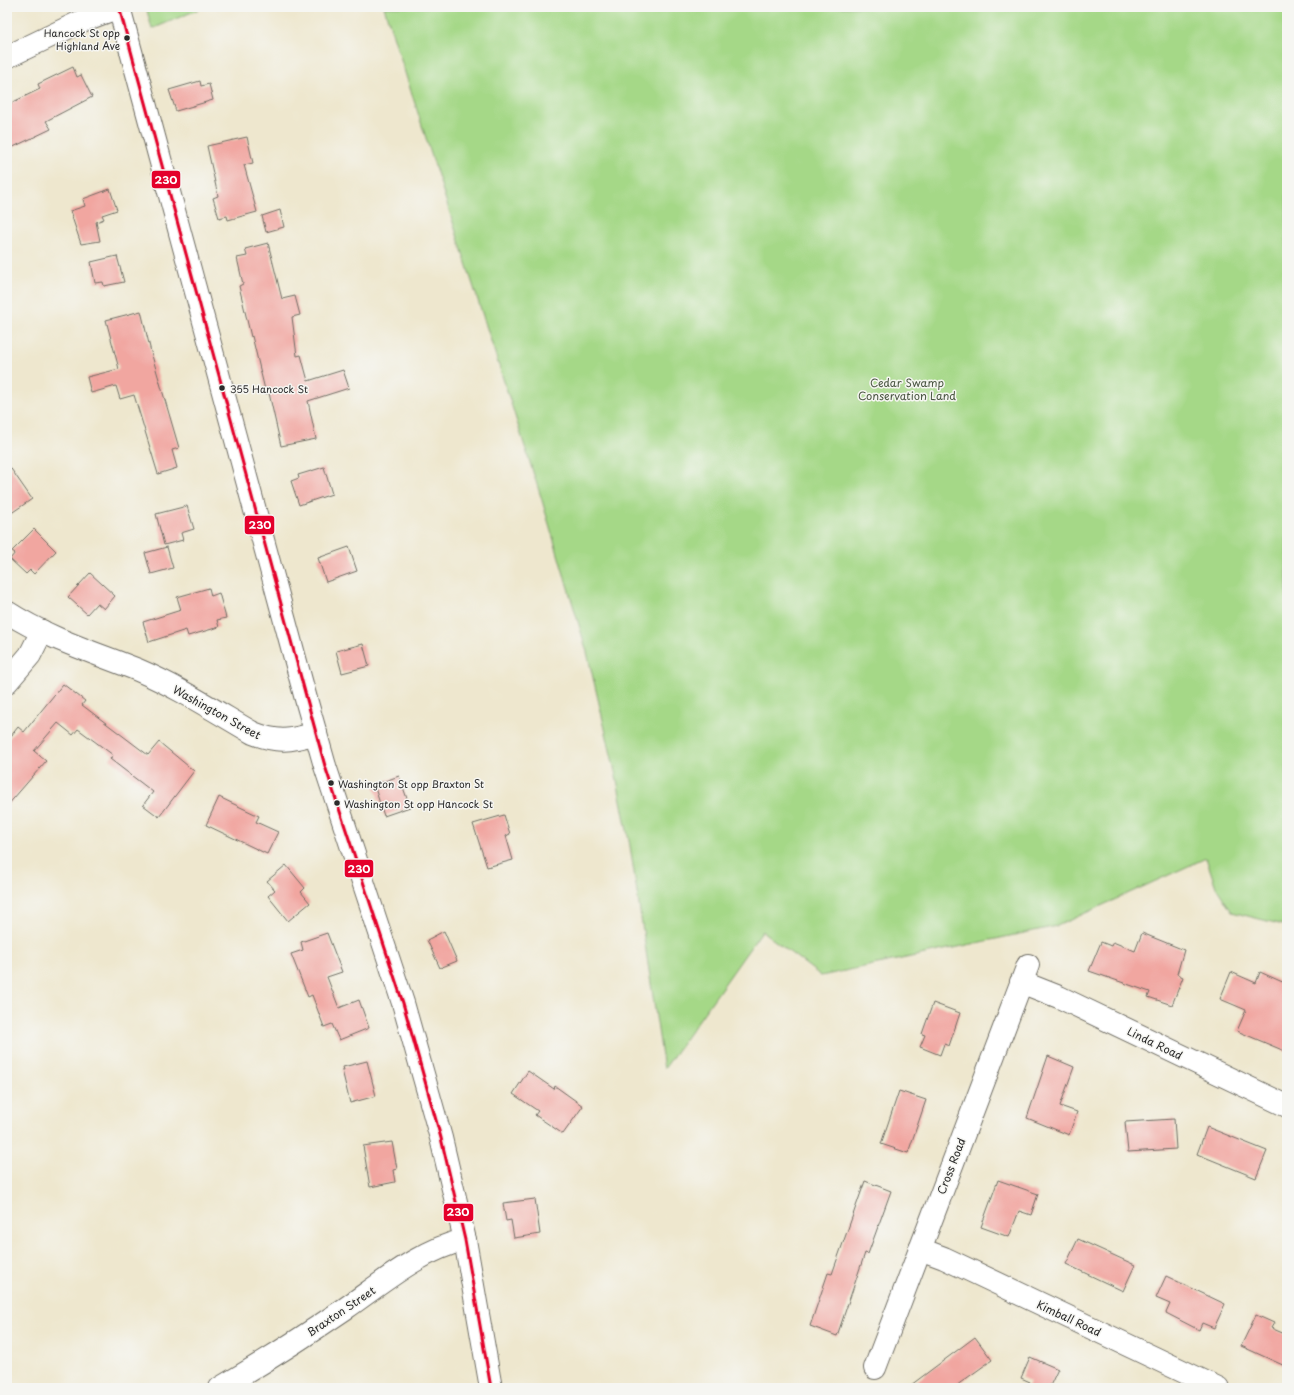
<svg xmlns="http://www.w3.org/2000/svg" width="1294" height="1395" font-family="'Playpen Sans',sans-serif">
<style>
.green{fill:#a5d887;stroke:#688259}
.building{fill:#f1a6a0}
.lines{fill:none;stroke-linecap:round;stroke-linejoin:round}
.minor-casing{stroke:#6f6d64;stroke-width:24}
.major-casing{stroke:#6f6d64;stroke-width:24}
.minor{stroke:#fff;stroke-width:22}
.major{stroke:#fff;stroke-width:22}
.bus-1-casing{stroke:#f6f6f2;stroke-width:6}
.bus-1{stroke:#e4002b;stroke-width:3}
.bus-dot{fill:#2b2b2b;stroke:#f6f6f2;stroke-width:1.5}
.labels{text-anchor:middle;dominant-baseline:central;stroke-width:3;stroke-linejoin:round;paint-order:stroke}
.bus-label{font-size:10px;fill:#2b2b2b;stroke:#f6f6f2;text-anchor:start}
.park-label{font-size:11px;fill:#4a5642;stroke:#f6f6f2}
.street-label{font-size:11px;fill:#2b2b2b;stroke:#f6f6f2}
.line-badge{stroke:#f6f6f2;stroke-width:1.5}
.badge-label{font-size:11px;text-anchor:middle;font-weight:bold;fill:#fff}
</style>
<rect width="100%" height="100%" fill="#f6f6f2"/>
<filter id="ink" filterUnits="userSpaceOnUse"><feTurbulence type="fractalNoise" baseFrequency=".025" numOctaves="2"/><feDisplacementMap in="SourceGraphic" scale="8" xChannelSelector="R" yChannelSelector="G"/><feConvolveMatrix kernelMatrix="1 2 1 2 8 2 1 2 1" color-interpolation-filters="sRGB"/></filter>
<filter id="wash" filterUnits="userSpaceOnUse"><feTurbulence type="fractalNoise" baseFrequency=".012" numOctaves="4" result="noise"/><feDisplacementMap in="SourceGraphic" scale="16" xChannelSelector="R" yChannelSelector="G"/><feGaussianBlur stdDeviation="0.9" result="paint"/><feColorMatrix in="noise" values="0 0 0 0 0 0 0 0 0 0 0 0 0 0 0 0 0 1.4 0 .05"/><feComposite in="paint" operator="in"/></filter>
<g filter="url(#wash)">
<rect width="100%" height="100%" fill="#eee7ce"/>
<g class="green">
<path d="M146,7H204L152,29Z"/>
<path d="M384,7H1287V926L1232,912L1216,887L1206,858L1057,926L821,976L762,931L664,1069L630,846L617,780L587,652L541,497Z"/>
</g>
<g id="blocks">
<g class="building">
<path d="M73,67L77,77L81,75L92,97L46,121L51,129L7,150V105L40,89L38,84Z"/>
<path d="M200,81L201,86L209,84L213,100L176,111L169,90Z"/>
<path d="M247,137L253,163L244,165L257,212L228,220L227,216L219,218L213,198L218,196L207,146Z"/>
<path d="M110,189L117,210L102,215L104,219L96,222L100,241L81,244L70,211L85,206L83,199Z"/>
<path d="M280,210L284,227L266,232L262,216Z"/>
<path d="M268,243L282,299L295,296L300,315L292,317L297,356L301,355L308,381L343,370L349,388L308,401L316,439L281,446L269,393L266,394L252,336L251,337L239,286L243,284L237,258L247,256L245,249Z"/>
<path d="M117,256L124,282L104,286L103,282L95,283L91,262Z"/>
<path d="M141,311L151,352L179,448L172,450L177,468L158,474L134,395L120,399L116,386L91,393L87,377L119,369L106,320Z"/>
<path d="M7,463L32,499L7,516Z"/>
<path d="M324,467L332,494L299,505L291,481L299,478L298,475Z"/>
<path d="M187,506L194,529L181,533L183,540L164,545L156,514Z"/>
<path d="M34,529L56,551L34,574L30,570L26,574L10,559L15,553L12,551Z"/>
<path d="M167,547L173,568L151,574L145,553Z"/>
<path d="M349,547L357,571L326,582L318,558Z"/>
<path d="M90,573L115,596L104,609L97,603L87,614L68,597Z"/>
<path d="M209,588L211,596L219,593L226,618L217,620L219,627L188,636L186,630L149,642L143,622L181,610L177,597Z"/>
<path d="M363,644L369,666L342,673L336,651Z"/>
<path d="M63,684L85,701L82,705L148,755L159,742L194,771L159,817L143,805L153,792L110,759L113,755L78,729L73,735L58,723L34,751L46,761L7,806V741L18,727L24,732Z"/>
<path d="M399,776L410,807L384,816L374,785Z"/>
<path d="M219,797L259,816L256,822L278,832L267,854L206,825Z"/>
<path d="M504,815L510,834L506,836L513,860L487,867L473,824Z"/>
<path d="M286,865L305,888L301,892L310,903L288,921L268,896L275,890L267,881Z"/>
<path d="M444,931L457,961L440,968L427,940Z"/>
<path d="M327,933L342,972L327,977L339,1008L359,1000L369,1028L339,1040L332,1024L324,1027L312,995L308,997L291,954L303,950L301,942Z"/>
<path d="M1142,933L1184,950L1177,974L1183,977L1172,1005L1148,997L1150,992L1089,971L1101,942L1111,946L1113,942L1135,951Z"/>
<path d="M1231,972L1256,983L1260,972L1287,984V1052L1237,1031L1246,1010L1220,999Z"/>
<path d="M933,1003L960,1013L949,1046L944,1044L940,1055L920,1047L925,1035L922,1034Z"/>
<path d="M1048,1056L1074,1067L1060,1106L1077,1112L1069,1135L1027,1118Z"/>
<path d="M367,1061L376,1096L350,1103L342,1070H344L343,1067Z"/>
<path d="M528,1071L554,1089L555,1086L583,1106L563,1134L535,1115L538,1111L513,1094Z"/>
<path d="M899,1091L926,1100L908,1153L881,1144Z"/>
<path d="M1174,1119L1176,1149L1128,1152L1125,1122Z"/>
<path d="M1207,1127L1267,1151L1256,1178L1197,1154Z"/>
<path d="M392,1142L397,1169L393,1170L395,1182L370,1187L363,1146Z"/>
<path d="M998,1180L1038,1194L1031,1215L1019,1211L1009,1237L981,1227Z"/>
<path d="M865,1181L891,1191L868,1254L865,1253L837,1336L810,1326L828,1273L832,1274Z"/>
<path d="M535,1199L540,1234L514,1238L511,1220L506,1221L503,1203Z"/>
<path d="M1078,1239L1135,1265L1123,1291L1066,1264Z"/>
<path d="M1166,1276L1225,1304L1214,1328L1202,1323L1199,1330L1166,1313L1170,1304L1156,1298Z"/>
<path d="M1256,1315L1274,1323L1271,1328L1287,1335V1367L1241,1346Z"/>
<path d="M975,1337L992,1360L953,1388H907Z"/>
<path d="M1030,1357L1058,1369L1049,1388H1027L1030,1382L1021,1378Z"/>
</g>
</g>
</g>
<g filter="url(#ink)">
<use href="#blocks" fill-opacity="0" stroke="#6f6d64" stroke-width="1"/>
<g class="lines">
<defs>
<g id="minor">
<path d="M7,57L82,21L119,7"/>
<path d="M7,612C47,638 93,652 138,670C178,687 215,711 253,733C278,743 290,741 316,733"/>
<path d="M7,682L30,655L42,631"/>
<path d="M1021,982L1059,997L1287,1106"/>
<path d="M920,1249L944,1258L1218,1388"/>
<path d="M875,1368L1028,965"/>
<path d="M220,1388C263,1363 305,1336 346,1308C382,1283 422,1249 465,1240"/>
</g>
<path id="major" d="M119,7L306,699L325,766L403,1003L441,1138L465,1240L491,1388"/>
</defs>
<use href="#minor" class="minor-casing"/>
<use href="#major" class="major-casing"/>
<use href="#minor" class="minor"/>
<use href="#major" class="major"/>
<defs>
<path id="bus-1" d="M119,7L325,766L403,1003L441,1138L465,1240L491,1388"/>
</defs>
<use href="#bus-1" class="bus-1-casing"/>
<use href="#bus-1" class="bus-1"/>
</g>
</g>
<g class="bus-dot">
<circle cx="127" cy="38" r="3.5"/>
<circle cx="222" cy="388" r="3.5"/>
<circle cx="331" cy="783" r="3.5"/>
<circle cx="337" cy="803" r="3.5"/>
</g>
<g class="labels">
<g class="bus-label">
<text x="120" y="32" text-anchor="end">Hancock St opp<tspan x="120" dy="13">Highland Ave</tspan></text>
<text x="230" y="388">355 Hancock St</text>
<text x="338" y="783">Washington St opp Braxton St</text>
<text x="344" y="803">Washington St opp Hancock St</text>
</g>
<g class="park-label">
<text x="907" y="382">Cedar Swamp<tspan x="907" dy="13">Conservation Land</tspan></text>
</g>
<g class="street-label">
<text transform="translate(217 712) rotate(29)">Washington Street</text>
<text transform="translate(1155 1043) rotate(26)">Linda Road</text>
<text transform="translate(951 1166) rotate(-69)">Cross Road</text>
<text transform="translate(341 1311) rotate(-34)">Braxton Street</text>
<text transform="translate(1069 1318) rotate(25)">Kimball Road</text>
</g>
</g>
<g class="line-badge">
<rect x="151" y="170" width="30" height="19" rx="4" fill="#e4002b"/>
<rect x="244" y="515" width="31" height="20" rx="4" fill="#e4002b"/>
<rect x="344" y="859" width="30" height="19" rx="4" fill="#e4002b"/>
<rect x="443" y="1203" width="31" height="19" rx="4" fill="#e4002b"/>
</g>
<g class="badge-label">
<text x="166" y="184">230</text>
<text x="260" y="529">230</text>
<text x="359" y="873">230</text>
<text x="458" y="1216">230</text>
</g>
<rect width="1294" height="1395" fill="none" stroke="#f6f6f2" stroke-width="24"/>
</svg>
